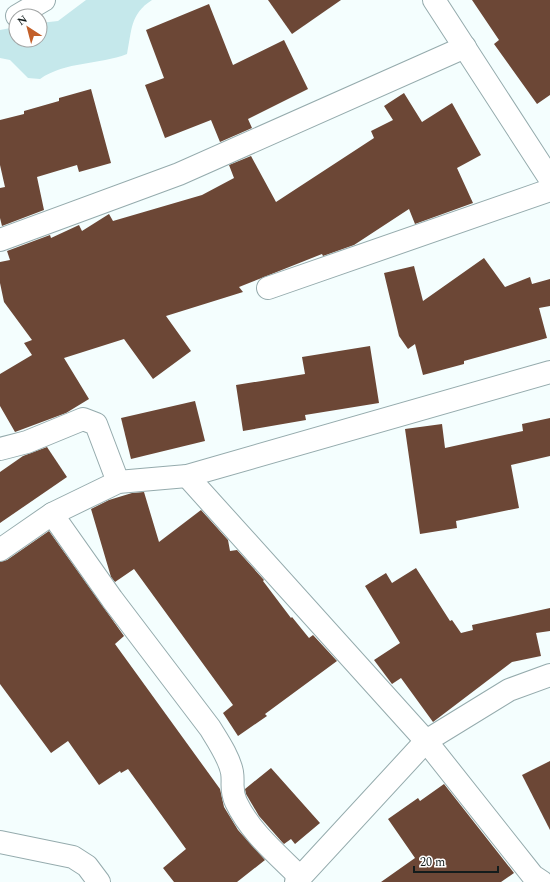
<svg xmlns="http://www.w3.org/2000/svg" width="550" height="882" font-family="Spectral,serif">
<style>
.green{fill:#c5e8eb}
.building{fill:#6c4736}
.lines{fill:none;stroke-linecap:round;stroke-linejoin:round}
.minor-casing{stroke:#95abad;stroke-width:24}
.minor{stroke:#fff;stroke-width:22}
</style>
<rect width="100%" height="100%" fill="#f4fefe"/>
<path class="green" d="M86,0H152C130,14 132,30 127,54C99,65 66,61 40,79L28,78L10,60L0,58V30L16,27V40H40V23L58,21Z"/>
<g class="building">
<path d="M268,0H341L292,34Z"/>
<path d="M472,0H550V95L537,104L494,44L499,40Z"/>
<path d="M209,4L233,65L284,40L308,89L248,119L252,128L220,142L211,120L165,138L145,85L164,78L146,30Z"/>
<path d="M91,89L111,163L79,172L77,165L37,177L44,210L2,226L0,218V188L5,187L0,165V120L24,114V111L59,101V98Z"/>
<path d="M404,93L422,122L452,103L481,155L457,168L473,203L415,224L409,209L354,245L323,256L322,254L239,287L243,292L166,316L191,351L153,379L124,339L64,358L89,399L66,413L15,432L0,406V374L32,355L24,343L32,340L4,302L0,283V262L10,260L7,251L50,235L51,238L79,225L82,231L109,214L113,221L202,195L234,178L229,165L251,156L276,202L374,138L371,131L393,120L384,106Z"/>
<path d="M484,258L505,287L530,277L532,284L550,279V306L539,308L547,338L464,361V364L423,375L415,344L408,349L399,336L384,273L414,266L423,301Z"/>
<path d="M370,346L379,403L305,415L306,420L243,431L236,385L305,374L302,357Z"/>
<path d="M195,401L205,441L131,459L121,418Z"/>
<path d="M550,418V456L511,465L519,508L456,521L457,528L420,534L405,429L442,424L445,448L523,431L522,424Z"/>
<path d="M47,447L67,477L0,523V472L23,456Z"/>
<path d="M144,492L159,542L201,510L228,540L230,551L237,550L264,580L263,581L291,618L292,617L309,638L313,635L337,661L265,714L267,716L238,736L223,713L233,705L134,569L115,582L111,577L91,509L109,500L132,493Z"/>
<path d="M49,531L124,636L115,644L220,789L224,807L238,830L265,860L237,882H174L163,868L186,849L128,769L121,773L120,771L99,785L68,741L51,753L0,684V562L7,560Z"/>
<path d="M416,568L450,621L452,620L461,633L473,630L472,625L550,608V631L536,633L541,656L512,662L433,722L401,678L392,684L374,660L400,643L365,586L386,573L392,583Z"/>
<path d="M550,761V830L522,775Z"/>
<path d="M271,768L320,823L295,844L291,839L284,844L282,842L259,816L246,794L245,789Z"/>
<path d="M444,784L514,873L501,882H381L415,858L388,819L418,798L420,801Z"/>
</g>
<g class="lines">
<defs>
<g id="minor">
<path d="M434,0L550,179"/>
<path d="M17,16L44,0"/>
<path d="M0,240L179,174L465,47"/>
<path d="M268,288L550,190"/>
<path d="M0,449L27,442L83,419L96,424L118,482"/>
<path d="M187,476L426,741L533,876L542,882"/>
<path d="M52,514L112,599L210,728C218,741 229,757 232,772C234,784 230,789 236,802C250,832 277,854 300,877"/>
<path d="M0,550L52,514L118,482L187,476L550,372"/>
<path d="M0,842L73,857L87,866L99,882"/>
<path d="M296,882L426,741L509,690L550,675"/>
</g>
</defs>
<use href="#minor" class="minor-casing"/>
<use href="#minor" class="minor"/>
</g>
<g transform="translate(28 28) rotate(324)"><circle r="19" fill="#ffffff" stroke="#a1a4a4"/>
<path d="M0-3L7 15L0 10L-7 15Z" fill="#c35f29"/>
<text y="-6" font-size="11" font-weight="bold" text-anchor="middle" fill="#131c1c">N</text>
</g>
<path d="M414 866v6h84v-6" fill="none" stroke="#131c1c" stroke-width="2"/>
<text x="420" y="866" font-size="12" fill="#131c1c" stroke="#ffffff" stroke-width="3" paint-order="stroke">20 m</text>
</svg>
